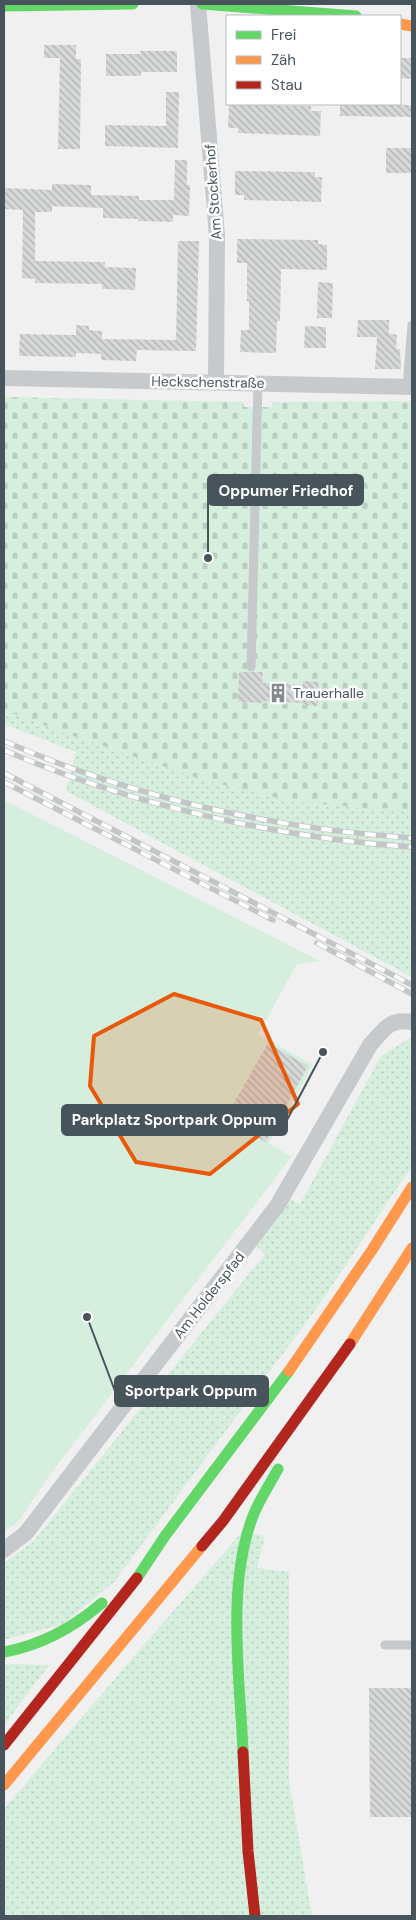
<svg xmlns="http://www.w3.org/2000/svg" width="416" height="1920" font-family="'DM Sans',sans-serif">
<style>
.grass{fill:url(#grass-dots)}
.cemetery{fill:url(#cemetery-stones)}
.garden{fill:#d5eedd}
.building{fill:url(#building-back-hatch)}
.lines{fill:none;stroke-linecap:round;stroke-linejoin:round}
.lane{stroke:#c7cacc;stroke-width:9}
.street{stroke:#c7cacc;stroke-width:16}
.fast{stroke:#63d668;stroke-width:11}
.slow{stroke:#ff974d;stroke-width:11}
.jam{stroke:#b3261e;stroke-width:11}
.rail-casing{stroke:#c3c6c7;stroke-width:5.5}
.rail{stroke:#fff;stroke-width:4;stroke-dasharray:11;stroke-linecap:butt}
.marked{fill:#e8590c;fill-opacity:0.2;stroke:#e8590c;stroke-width:4;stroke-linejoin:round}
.labels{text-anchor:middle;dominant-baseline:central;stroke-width:5;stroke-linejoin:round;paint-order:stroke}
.street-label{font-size:14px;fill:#48545b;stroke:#fff}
.poi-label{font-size:14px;fill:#48545b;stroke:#fff;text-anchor:start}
.leader{fill:none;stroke:#48545b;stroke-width:2}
.callout-dot{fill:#48545b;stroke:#fff;stroke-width:2}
.callout{fill:#48545b;stroke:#48545b;stroke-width:2}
.callout-label{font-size:15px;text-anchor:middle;font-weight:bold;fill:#fff}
</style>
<defs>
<pattern id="grass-dots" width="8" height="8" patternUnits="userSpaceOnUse" patternTransform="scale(1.25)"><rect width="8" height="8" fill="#d5eedd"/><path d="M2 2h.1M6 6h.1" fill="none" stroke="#b8cec0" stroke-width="1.8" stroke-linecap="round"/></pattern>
<pattern id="cemetery-stones" width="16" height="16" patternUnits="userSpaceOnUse" patternTransform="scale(1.25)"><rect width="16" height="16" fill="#d5eedd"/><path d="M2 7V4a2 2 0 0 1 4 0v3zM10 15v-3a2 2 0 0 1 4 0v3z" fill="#b8cec0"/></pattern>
<pattern id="building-back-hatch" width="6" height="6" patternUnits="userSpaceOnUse" patternTransform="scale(1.25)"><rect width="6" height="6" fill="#d6d8d8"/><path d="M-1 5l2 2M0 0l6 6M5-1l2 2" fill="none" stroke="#b0b2b2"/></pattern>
</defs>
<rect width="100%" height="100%" fill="#f0f0f0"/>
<g class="grass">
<path d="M4,710L62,732L290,801L362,808L412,809V977L66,791L76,752L4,724Z"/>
<path d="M410,1038L412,1040V1166L321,1302L114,1582L63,1624L4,1640V1563L33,1542L265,1254L255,1245L289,1198L300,1204L381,1056Z"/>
<path d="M243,1531L265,1536L257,1568L289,1572V1781L312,1916H4V1809L123,1669Z"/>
<path d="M4,1664L49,1665L4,1725Z"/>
</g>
<path class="cemetery" d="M4,397L243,402L244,407H272V402L412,401V809L362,808L290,801L203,780L62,732L4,710Z"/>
<path class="garden" d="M4,800L320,961L297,964L258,1034L313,1065L269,1143L291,1157L49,1476L18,1522L4,1531Z"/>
<g class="building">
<path d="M44,45H76V59H81L80,149H58L60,58H44Z"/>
<path d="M140,51H177V72H141V76H106V54H141Z"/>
<path d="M400,58H412V79L400,78Z"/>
<path d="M166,92H179L178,148L105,146V125L166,126Z"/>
<path d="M340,104L412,105V117L340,116Z"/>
<path d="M229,105L311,106V111H321L320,136L238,133V128H228Z"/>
<rect x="386" y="148" width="26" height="25"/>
<path d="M175,160H187V185H190L189,216L173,215V222L138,221V219L103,218V208L52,206V212H35V261L105,262V267L136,268L135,290L102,289V284L35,283V279L22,278L23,210L4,209V188L52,190V184L91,185V195L139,196V200H174Z"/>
<path d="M235,171L315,172V177H322L321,202L244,200V195H235Z"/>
<path d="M237,239L318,240V244L327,245V270L281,269L280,321H277L276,353L240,352L241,330H249V301H247V263H237Z"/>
<path d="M178,241H199L196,351L137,350L136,361L101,360V354L76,353V357L19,356L20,334L76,335V325L89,326V330L102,331V339L176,340Z"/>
<path d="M318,282L333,283L332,318H317Z"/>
<path d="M358,320H389V333L397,335L396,349H400L401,369H375L377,337H357Z"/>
<path d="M305,326L326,327V348H304Z"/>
<path d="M239,672H263L262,683L304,685V681L319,682L318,706L303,705V703L262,701V703L238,702Z"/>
<path d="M268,1043L308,1066L266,1142L225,1119Z"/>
<path d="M369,1688H412V1817H370Z"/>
</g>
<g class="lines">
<g class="lane">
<path d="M407,386L412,325"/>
<path d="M251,667L258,383"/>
<path d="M385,1645H412"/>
</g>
<g class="street">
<path d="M198,4L217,236L216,381"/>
<path d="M4,378L412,387"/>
<path d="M4,1550L26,1533L277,1206L370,1045C384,1030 389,1018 412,1022"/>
</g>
<g class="fast">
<path d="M202,4L356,16"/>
<path d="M4,6L133,4"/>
<path d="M137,1578L165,1536L289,1371"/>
<path d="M4,1652C42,1645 73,1628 102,1603"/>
<path d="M243,1752C240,1678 226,1586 253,1516C259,1500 270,1484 278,1469"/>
</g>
<g class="slow">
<path d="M400,24L412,26"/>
<path d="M350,1344L412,1248"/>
<path d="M289,1371L372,1250L412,1187"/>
<path d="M4,1785L202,1546"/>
</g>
<g class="jam">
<path d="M202,1546L223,1521L350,1344"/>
<path d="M4,1745L137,1578"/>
<path d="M243,1752L248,1851L255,1916"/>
</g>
<defs>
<g id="rail">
<path d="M4,741C130,797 275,829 412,838"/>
<path d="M4,750C127,804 278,838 412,847"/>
<path d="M4,773L412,985"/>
<path d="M4,782L273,920"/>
<path d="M317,943L412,994"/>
</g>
</defs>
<use href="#rail" class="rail-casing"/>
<use href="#rail" class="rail"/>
</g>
<path class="marked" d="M174,994L261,1020L298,1104L210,1174L136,1162L90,1086L94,1036Z"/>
<defs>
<symbol id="building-bare" viewBox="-9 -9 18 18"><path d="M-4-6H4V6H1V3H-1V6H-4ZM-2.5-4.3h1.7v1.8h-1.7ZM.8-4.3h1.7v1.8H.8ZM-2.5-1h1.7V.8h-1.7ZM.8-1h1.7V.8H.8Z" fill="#838b8f" stroke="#fff" stroke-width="2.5" paint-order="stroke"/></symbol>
</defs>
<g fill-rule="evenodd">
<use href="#building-bare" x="264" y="679" width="28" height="28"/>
</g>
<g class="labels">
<g class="street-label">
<text transform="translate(213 192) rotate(-94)">Am Stockerhof</text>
<text transform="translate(208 382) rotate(1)">Heckschenstraße</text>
<text transform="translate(209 1295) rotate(-52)">Am Holderspfad</text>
</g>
<g class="poi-label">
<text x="293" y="693">Trauerhalle</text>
</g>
</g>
<path class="leader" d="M208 558L208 490M323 1052L287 1120M87 1317L115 1391"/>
<g class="callout-dot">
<circle cx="208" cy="558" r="5"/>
<circle cx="323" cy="1052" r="5"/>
<circle cx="87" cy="1317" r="5"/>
</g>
<g class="callout">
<rect x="208" y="475" width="155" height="30" rx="5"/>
<rect x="62" y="1105" width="225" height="30" rx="5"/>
<rect x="115" y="1376" width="153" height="30" rx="5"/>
</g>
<g class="callout-label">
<text x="286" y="496">Oppumer Friedhof</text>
<text x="174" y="1125">Parkplatz Sportpark Oppum</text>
<text x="191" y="1396">Sportpark Oppum</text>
</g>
<rect width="416" height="1920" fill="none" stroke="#48545b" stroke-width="10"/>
<rect x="226" y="15" width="175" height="90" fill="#ffffff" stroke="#b6bbbd"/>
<rect x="236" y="31" width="25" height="8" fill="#63d668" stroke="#b6bbbd"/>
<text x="271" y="40" font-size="15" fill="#48545b">Frei</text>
<rect x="236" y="56" width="25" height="8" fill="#ff974d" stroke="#b6bbbd"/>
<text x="271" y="65" font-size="15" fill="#48545b">Zäh</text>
<rect x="236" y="81" width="25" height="8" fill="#b3261e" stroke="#b6bbbd"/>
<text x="271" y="90" font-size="15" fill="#48545b">Stau</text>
</svg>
